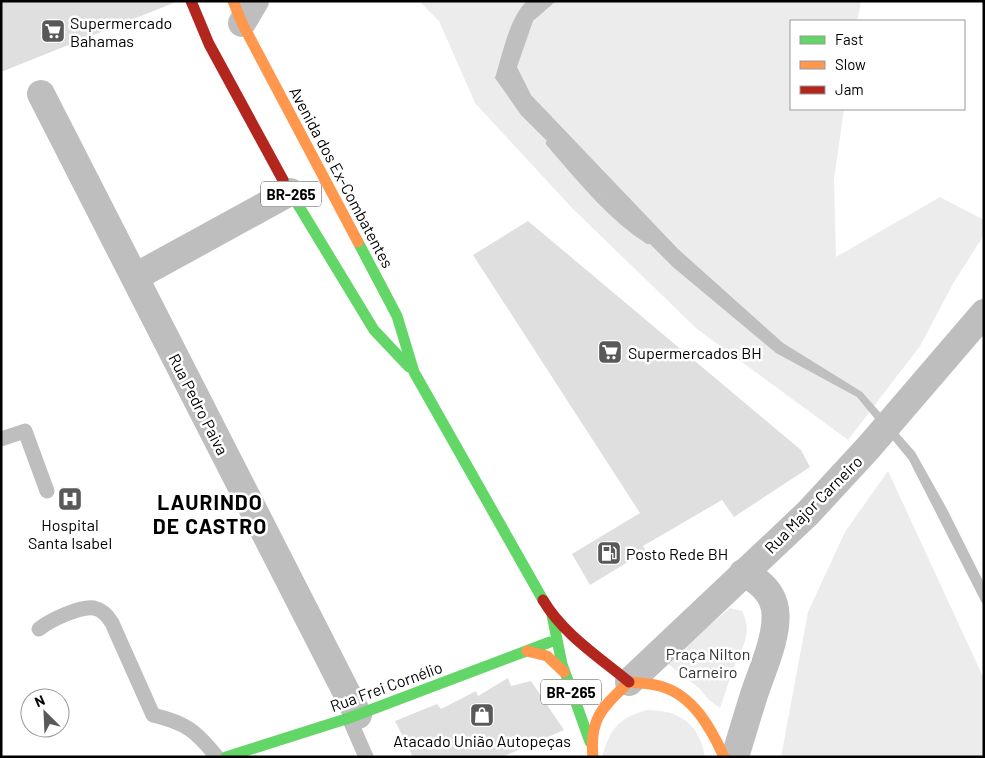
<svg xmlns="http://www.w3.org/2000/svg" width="985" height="758" font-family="Barlow,sans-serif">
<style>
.green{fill:#ececec}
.water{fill:#bfbfbf}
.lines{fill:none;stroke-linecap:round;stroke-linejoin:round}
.stream{stroke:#bfbfbf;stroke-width:8}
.building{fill:#dfdfdf}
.lane{stroke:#bebebe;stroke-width:15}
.street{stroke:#bebebe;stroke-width:28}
.fast{stroke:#63d668;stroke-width:11}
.slow{stroke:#ff974d;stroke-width:11}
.jam{stroke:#b3261e;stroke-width:11}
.labels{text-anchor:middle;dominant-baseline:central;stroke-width:5;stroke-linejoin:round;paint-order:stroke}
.shield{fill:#fff;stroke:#4c4c4c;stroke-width:1}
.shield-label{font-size:15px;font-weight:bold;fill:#000}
.poi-label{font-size:16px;fill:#000;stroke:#fff;text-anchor:start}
.street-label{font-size:16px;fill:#000;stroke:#fff}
.park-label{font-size:16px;fill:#333;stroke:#fff}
.district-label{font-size:21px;font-weight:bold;letter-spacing:1px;fill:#000;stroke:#fff}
</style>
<rect width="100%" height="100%" fill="#fff"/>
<g class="green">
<path d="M419,1H861L857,21H791V109H844L834,180L836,257L940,197L984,220V235L954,282L920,346L848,440L697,329L572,208L475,103L439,21Z"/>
<path d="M888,471L984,679V757H781L808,612L845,532Z"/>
<path d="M730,608L742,611C753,635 743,644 734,667C729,680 725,694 720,708L709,700L699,688L668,664L697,636Z"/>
<path d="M647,710C679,710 699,723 705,757H602C610,729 618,718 647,710Z"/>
</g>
<path class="water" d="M527,1H556L533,21L517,67L531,95L678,249L783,343L862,392L915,452L947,509L984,583V607L909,460L857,397L776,353L673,267L521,115L495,78C502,56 510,16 527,1Z"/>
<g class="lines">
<path class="stream" d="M550,143C579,177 611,216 648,240"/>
</g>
<g class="building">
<path d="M1,1H176V2L1,72Z"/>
<path d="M528,221L801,450L810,467L734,517L722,500L643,546L646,551L590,585L572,554L640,513L473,255Z"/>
<path d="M508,678L511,686L531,681L564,730L502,757H413L395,721L437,704L441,709L476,691L478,696Z"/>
</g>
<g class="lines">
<g class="lane">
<path d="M1,439L25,431L47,491"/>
<path d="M39,629C50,620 80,606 94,608C103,610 108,616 112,623L153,715C186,723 195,730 217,757"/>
<path d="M349,718L366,757"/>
</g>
<g class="street">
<path d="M242,23L255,1"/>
<path d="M41,94L358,715"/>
<path d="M135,277L290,192"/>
<path d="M629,682L808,513L869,447L984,313"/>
<path d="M735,757C741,737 747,717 753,698C761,672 779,636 775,609C772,591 758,580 743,573"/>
</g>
<g class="fast">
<path d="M283,180L374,330L409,367"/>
<path d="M358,242L397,316L414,372L543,600"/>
<path d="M552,615L562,664L590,742"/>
<path d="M226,757L349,718L550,642"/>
</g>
<g class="slow">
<path d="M233,1L242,23L358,242"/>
<path d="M527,651L547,656L564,672"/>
<path d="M593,757C589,718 603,707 629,682C639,683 650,683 660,686C693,695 711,728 724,757"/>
</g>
<g class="jam">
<path d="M191,1L209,44L283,180"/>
<path d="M543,600C563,634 599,657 629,682"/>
</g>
</g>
<defs>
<symbol id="supermarket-square" viewBox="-11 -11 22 22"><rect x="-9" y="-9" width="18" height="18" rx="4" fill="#595959" stroke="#fff"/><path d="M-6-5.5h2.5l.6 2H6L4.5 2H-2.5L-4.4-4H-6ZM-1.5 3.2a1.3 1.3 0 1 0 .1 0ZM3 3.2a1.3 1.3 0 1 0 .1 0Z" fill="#fff"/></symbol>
<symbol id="hospital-square" viewBox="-11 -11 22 22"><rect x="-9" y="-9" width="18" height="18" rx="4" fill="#595959" stroke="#fff"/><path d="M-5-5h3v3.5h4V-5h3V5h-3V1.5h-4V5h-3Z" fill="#fff"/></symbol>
<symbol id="fuel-square" viewBox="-11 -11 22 22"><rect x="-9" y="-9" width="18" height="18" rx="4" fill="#595959" stroke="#fff"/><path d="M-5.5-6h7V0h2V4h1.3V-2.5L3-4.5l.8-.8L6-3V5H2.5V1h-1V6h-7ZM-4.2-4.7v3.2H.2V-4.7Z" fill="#fff"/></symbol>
<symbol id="shop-square" viewBox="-11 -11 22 22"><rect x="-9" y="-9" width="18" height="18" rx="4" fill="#595959" stroke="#fff"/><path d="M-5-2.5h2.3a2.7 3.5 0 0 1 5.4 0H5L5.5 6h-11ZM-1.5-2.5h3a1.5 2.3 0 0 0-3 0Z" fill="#fff"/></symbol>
</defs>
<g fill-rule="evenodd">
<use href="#supermarket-square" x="39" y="17" width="28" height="28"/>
<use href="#supermarket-square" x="596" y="338" width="28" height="28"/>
<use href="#hospital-square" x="56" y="485" width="28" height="28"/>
<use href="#fuel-square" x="595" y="539" width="28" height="28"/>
<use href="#shop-square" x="468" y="701" width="28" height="28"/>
</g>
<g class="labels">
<g class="shield">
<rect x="261" y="181.5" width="60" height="25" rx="4"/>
<rect x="541" y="679.5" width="60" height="25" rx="4"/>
</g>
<g class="shield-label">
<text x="291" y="194">BR-265</text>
<text x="571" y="692">BR-265</text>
</g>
<g class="poi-label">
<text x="70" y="22">Supermercado<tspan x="70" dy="18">Bahamas</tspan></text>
<text x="628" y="352">Supermercados BH</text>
<text x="70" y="524" text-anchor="middle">Hospital<tspan x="70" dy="18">Santa Isabel</tspan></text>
<text x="626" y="553">Posto Rede BH</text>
<text x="482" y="740" text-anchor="middle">Atacado União Autopeças</text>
</g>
<g class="street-label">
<text transform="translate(342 177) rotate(62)">Avenida dos Ex-Combatentes</text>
<text transform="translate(199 404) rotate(63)">Rua Pedro Paiva</text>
<text transform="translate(813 504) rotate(-45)">Rua Major Carneiro</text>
<text transform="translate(386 686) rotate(-20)">Rua Frei Cornélio</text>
</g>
<g class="park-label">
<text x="708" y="653">Praça Nilton<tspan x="708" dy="18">Carneiro</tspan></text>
</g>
<g class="district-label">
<text x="210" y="501">LAURINDO<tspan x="210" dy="24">DE CASTRO</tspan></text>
</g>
</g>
<rect width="985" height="758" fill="none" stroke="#000000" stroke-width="5"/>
<rect x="790" y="20" width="175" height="90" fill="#ffffff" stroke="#999999"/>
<rect x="800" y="36" width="25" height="8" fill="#63d668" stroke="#999999"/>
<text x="835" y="45" font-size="15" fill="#000000">Fast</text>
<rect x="800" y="61" width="25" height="8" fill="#ff974d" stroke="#999999"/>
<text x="835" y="70" font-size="15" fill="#000000">Slow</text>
<rect x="800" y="86" width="25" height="8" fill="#b3261e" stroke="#999999"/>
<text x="835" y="95" font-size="15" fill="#000000">Jam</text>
<g transform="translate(45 713) rotate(336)"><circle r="24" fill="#ffffff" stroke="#999999"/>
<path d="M0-4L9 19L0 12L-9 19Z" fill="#595959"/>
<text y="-8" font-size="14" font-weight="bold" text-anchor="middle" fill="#000000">N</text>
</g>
</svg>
